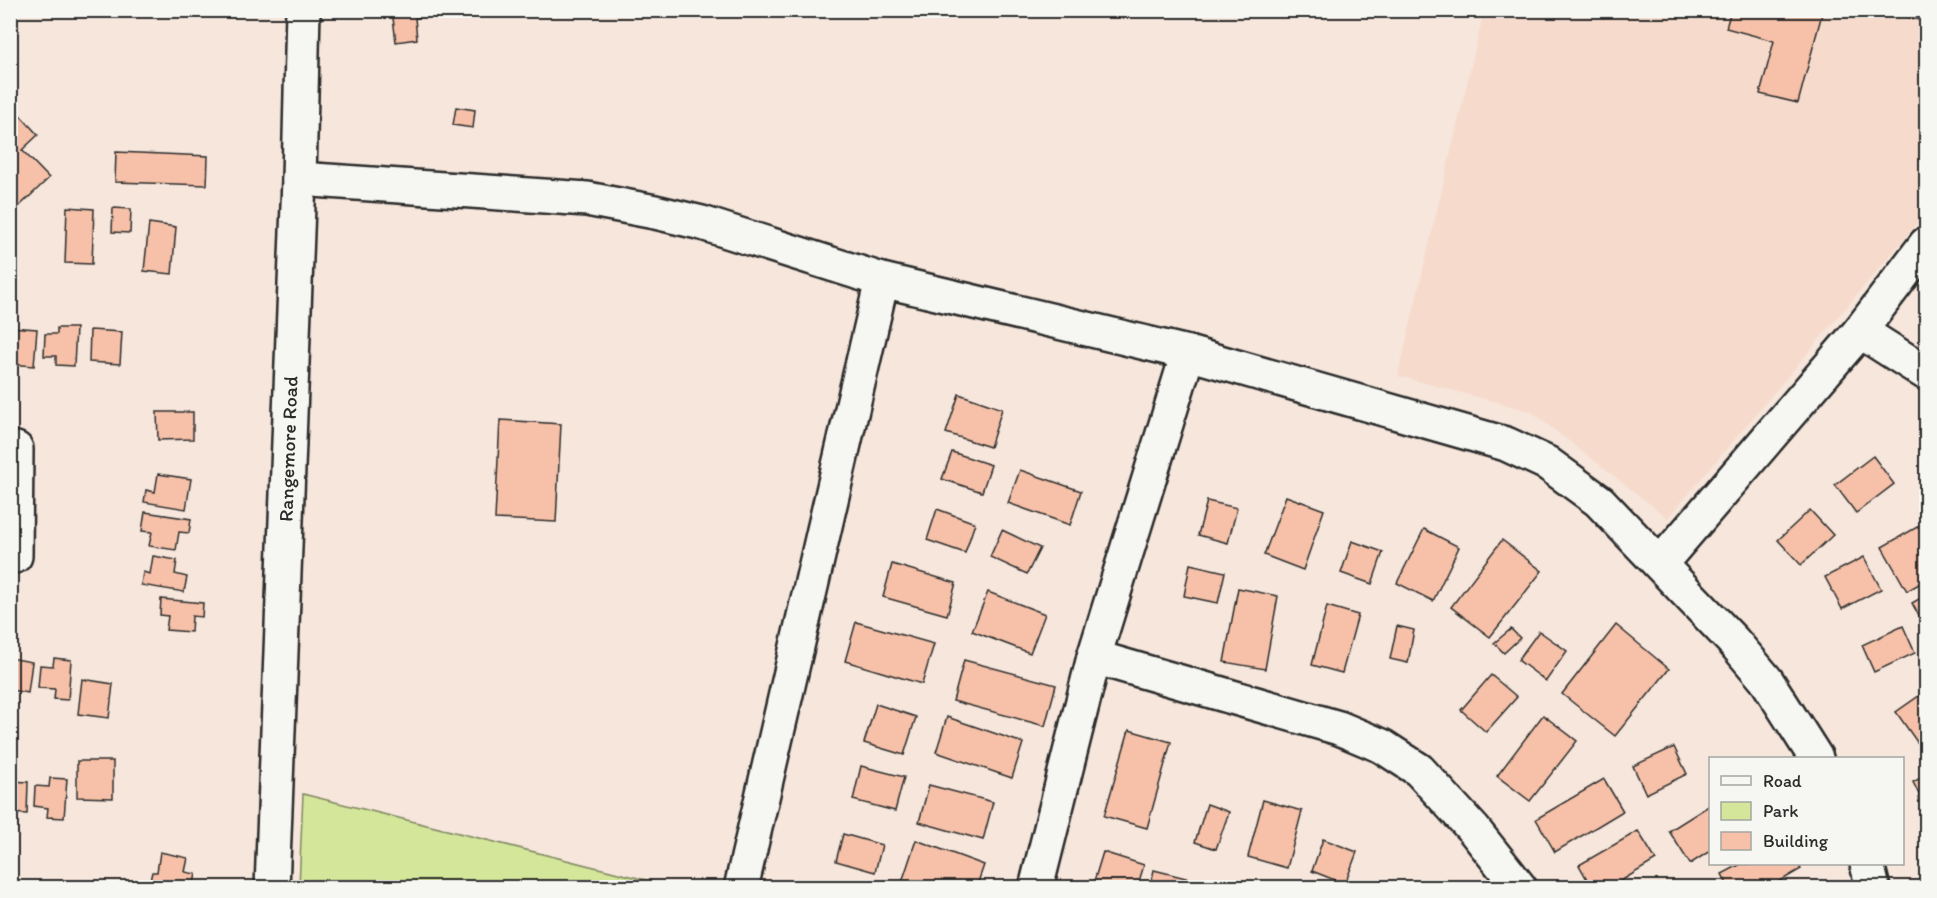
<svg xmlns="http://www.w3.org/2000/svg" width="1937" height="898" font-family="Itim,sans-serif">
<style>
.built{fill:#f6dbcc}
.green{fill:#d4e69a;stroke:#808862;stroke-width:1.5}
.building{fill:#f6c1a8;stroke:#2b2b2b;stroke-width:1.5}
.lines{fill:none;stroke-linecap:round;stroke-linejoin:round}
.street-casing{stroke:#2b2b2b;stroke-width:38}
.street{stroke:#f6f6f2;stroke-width:33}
.labels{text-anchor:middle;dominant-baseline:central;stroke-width:4.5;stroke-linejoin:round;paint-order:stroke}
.street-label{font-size:20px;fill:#2b2b2b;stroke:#f6f6f2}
</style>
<rect width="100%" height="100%" fill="#f6e6dc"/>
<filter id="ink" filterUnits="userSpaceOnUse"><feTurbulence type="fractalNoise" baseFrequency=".0167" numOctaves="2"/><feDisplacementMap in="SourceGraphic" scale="12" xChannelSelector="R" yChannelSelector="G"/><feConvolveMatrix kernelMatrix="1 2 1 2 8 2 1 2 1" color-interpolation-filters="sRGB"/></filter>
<g filter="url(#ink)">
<path class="built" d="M1484,11H1926V213L1668,518L1530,411L1398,376Z"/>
<path class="green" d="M303,794L674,887H299Z"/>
<g class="building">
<path d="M392,10H420L421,17L415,18L417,39L396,42Z"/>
<path d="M1731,10H1823L1798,103L1760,94L1774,41L1726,28Z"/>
<path d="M1882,10H1926V22Z"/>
<path d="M456,107L475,110L473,128L453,125Z"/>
<path d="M20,115L38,135L22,150L49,178L10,215V124Z"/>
<path d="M116,152L208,156L207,185L115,182Z"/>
<path d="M67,207L94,209L92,264L65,263Z"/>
<path d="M113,208L131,209L130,233L112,232Z"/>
<path d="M149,223L176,227L172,274L144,271Z"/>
<path d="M10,327L37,329L34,366L10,364Z"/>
<path d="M57,328H76L74,366L56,365V356H44L45,334H57Z"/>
<path d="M90,330L122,332L120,364L89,362Z"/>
<path d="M959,394L1002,409L990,447L946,433Z"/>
<path d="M157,412H193V439L158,440Z"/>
<path d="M500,420L561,424L556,522L495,519Z"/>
<path d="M952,452L991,465L982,492L942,479Z"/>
<path d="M1873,456L1894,484L1856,513L1835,485Z"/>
<path d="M1020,470L1081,491L1070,525L1008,503Z"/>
<path d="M158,474L191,479L186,509L144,502L146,490L155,492Z"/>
<path d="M1286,496L1324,510L1303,570L1264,555Z"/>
<path d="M1207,501L1237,508L1228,543L1198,535Z"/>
<path d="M937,509L975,523L965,553L927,540Z"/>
<path d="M1810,510L1833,535L1801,565L1778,540Z"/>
<path d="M145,512L191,519L189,533L179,532L176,550L149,546L152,532L142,531Z"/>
<path d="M1926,522V580L1907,591L1882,547Z"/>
<path d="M1424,529L1459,547L1433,601L1397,583Z"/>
<path d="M1002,530L1040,548L1027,574L990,557Z"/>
<path d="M1502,540L1542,571L1490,637L1451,607Z"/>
<path d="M1352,541L1383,552L1372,584L1341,573Z"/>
<path d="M153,556L177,560L175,574L187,577L184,592L141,585L143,572L150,574Z"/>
<path d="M1864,557L1881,589L1842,609L1825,577Z"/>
<path d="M892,564L956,583L947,615L883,597Z"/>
<path d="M1190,564L1225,572L1218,603L1184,596Z"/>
<path d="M1238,588L1278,596L1265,669L1224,662Z"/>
<path d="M988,592L1045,614L1030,653L972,631Z"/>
<path d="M1926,595V629L1912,603Z"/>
<path d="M161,599L203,603L202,617L192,616L191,632L166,630L168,616L160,615Z"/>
<path d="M1327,606L1358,615L1342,673L1312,665Z"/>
<path d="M856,622L934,644L922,684L845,661Z"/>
<path d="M1616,625L1669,669L1615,736L1562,694Z"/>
<path d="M1397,626L1414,630L1408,663L1390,659Z"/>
<path d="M1903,626L1915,653L1874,672L1862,645Z"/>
<path d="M1511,629L1520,638L1504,653L1494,643Z"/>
<path d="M1539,631L1567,651L1546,681L1518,660Z"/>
<path d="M10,658L32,662L28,693L10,690Z"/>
<path d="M54,658L71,660L68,700L54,699L55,689L38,688L40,665L53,666Z"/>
<path d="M964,660L1056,685L1045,726L953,701Z"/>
<path d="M1491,675L1517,697L1486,732L1461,710Z"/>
<path d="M82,679L113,684L109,718L78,714Z"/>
<path d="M1926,691V736L1917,742L1896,712Z"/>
<path d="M876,704L916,717L904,755L864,743Z"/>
<path d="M1543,715L1577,741L1530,801L1497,776Z"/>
<path d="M947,717L1023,743L1012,778L936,752Z"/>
<path d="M1129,730L1171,742L1147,828L1104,816Z"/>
<path d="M1674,747L1687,774L1646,794L1633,766Z"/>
<path d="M77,761H113V798L77,797Z"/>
<path d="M861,766L904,777L895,811L853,800Z"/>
<path d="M1926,775V809L1913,782Z"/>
<path d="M50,778L67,779L64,818L47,817L48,808L34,806L35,786L49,787Z"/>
<path d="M1604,779L1623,811L1555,852L1536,819Z"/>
<path d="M10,781L28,782L27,814L10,813Z"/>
<path d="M929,785L993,802L983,840L919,822Z"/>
<path d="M1263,800L1302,811L1287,868L1248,857Z"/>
<path d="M1207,804L1229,812L1216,849L1195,842Z"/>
<path d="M1710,805V851L1690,864L1669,831Z"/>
<path d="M1638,831L1656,860L1609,888H1592L1579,865Z"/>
<path d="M843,834L882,845L875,872L836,861Z"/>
<path d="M1323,839L1357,852L1345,884L1312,871Z"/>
<path d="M916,840L984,865L976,888H900Z"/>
<path d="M160,852L188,858L185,872L196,874L193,888H161L149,885L152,872H157Z"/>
<path d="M1103,852L1144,865L1137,888H1092Z"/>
<path d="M1741,864H1798L1801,869L1768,888H1729L1722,874Z"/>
<path d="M1154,870L1202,882L1200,888H1150Z"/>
</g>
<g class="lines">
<defs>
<g id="street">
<path d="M299,179L587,199L655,212L702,223L882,280L1188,353L1506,444L1547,463L1599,501L1734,642L1767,681L1816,758"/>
<path d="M1860,331L1926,373"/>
<path d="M10,449H16L15,556"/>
<path d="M1660,564L1860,331L1926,244"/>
<path d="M1094,657L1339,728L1382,746L1419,770L1474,830L1520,888"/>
<path d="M1867,864L1873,888"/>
<path d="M272,888L299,179L303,10"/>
<path d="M741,888L882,280"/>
<path d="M1036,888L1094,657L1188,353"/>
</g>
</defs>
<use href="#street" class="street-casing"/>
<use href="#street" class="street"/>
</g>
</g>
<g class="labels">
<g class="street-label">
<text transform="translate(288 449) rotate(-88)">Rangemore Road</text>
</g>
</g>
<rect width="1937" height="898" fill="none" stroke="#f6f6f2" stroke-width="36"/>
<rect x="18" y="18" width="1901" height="862" fill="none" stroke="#2b2b2b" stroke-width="2" filter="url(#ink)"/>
<rect x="1709" y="757" width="195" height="108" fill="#f6f6f2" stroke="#a5a5a2" stroke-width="1.5"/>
<rect x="1721" y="776" width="30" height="9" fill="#f6f6f2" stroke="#a5a5a2" stroke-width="1.5"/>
<text x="1763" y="787" font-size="18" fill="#2b2b2b">Road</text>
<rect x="1721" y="802" width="30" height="18" fill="#d4e69a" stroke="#a5a5a2" stroke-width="1.5"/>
<text x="1763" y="817" font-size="18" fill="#2b2b2b">Park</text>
<rect x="1721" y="832" width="30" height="18" fill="#f6c1a8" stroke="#a5a5a2" stroke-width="1.5"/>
<text x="1763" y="847" font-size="18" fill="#2b2b2b">Building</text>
</svg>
